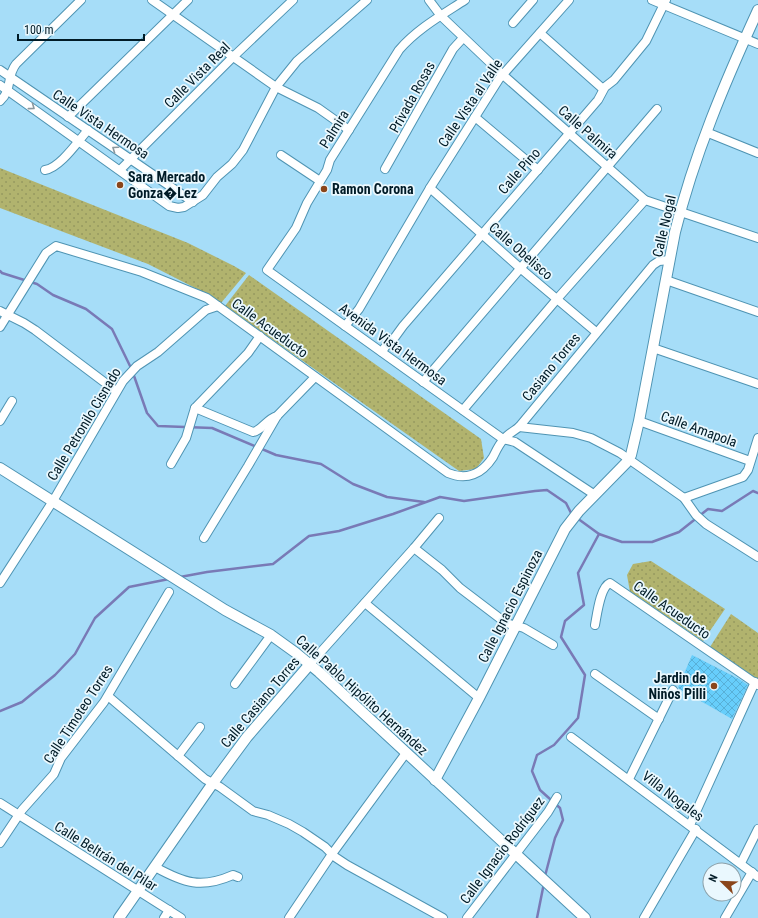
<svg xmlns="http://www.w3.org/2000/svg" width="758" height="918" font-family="'Roboto Condensed',sans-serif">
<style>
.grass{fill:url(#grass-dots)}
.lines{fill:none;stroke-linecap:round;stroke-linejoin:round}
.stream{stroke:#797ab6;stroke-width:2.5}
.building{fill:url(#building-cross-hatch)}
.minor-casing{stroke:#4f94b3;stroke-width:10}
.tertiary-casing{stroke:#4f94b3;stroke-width:12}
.minor{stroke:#fff;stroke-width:8}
.tertiary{stroke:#fff;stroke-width:10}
.oneway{stroke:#8c989e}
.poi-dot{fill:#8a451a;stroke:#eaf8fe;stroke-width:1.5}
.labels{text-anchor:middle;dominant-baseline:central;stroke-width:3.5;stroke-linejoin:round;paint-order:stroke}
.street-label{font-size:14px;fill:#001b27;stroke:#eaf8fe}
.poi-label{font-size:14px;font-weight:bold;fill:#001b27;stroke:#eaf8fe;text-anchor:start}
</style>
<defs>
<pattern id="grass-dots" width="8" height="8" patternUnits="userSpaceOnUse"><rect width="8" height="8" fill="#b1b36e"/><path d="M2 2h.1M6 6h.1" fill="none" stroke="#96995f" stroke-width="1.8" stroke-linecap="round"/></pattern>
<pattern id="building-cross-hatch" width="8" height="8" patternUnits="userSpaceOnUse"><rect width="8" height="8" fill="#67cefb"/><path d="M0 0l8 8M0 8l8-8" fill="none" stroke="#58b0d7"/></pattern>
</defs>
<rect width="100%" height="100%" fill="#a6ddf8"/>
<g class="grass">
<path d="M0,168L188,243L234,266L246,273L221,303L213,297L148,264L0,208Z"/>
<path d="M249,275L481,439L484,458L476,469L459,471L225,306Z"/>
<path d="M651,561L725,609L703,641L630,592L627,575L633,564Z"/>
<path d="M731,614L758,633V680L710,647Z"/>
</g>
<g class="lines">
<g class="stream">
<path d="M0,271L2,273L37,284L53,295L86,309L112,329L131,368"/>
<path d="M133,373L147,413L158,426L212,428L276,455L321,464L353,484L387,497L424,502"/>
<path d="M577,518L599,534L622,542H652L679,532L708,509L722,511L753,491L758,493"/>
<path d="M180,577L207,572L273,564L309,536L339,531L393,514L440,497L464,501L535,491L547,490L566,503L571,513L573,515"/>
<path d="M0,711L22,702L55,675L75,654L95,618L129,587L169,579"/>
<path d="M545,876L555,838L563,820L560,808L540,790L532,771L537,755L554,745L578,718L585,675L561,637L565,621L584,605L578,573L599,534"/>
<path d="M537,918L544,883"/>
</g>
</g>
<path class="building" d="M692,655L739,679L748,685L732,719L678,688Z"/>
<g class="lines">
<defs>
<g id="minor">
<path d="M152,0L276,87L318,108L349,130"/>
<path d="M429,0L441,16L502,74L645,200L758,238"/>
<path d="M465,0C442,15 417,29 399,50L330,160L327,170L307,203L296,228L267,270L503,439L515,442L595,495"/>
<path d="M652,0L758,44"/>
<path d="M513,23L533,0"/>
<path d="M540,33L603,89"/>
<path d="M0,70L193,202"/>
<path d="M0,85L169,206L178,208L184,207L203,195L217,177L232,164L243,150L276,87L297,61L367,0"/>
<path d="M0,101C13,89 6,77 16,64L81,0"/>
<path d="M68,117L188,0"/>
<path d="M475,117L538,170"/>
<path d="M706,132L758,153"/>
<path d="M281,155L320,181"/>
<path d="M385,169L453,49L463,38"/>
<path d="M45,170C60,168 78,141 88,130"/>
<path d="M120,170L233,57L293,0"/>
<path d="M430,188L520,268L596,332"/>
<path d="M666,280L758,312"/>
<path d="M0,311L24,323L35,330L116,391"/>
<path d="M345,326L359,309L430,188L499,79L569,0"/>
<path d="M0,327L46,253L56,246L142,272L207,298L448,473C467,481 482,474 493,457C496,451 499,444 504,439C508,434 514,431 519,427L653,265L659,261L670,260"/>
<path d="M653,348L758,384"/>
<path d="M382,352L385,347L395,337L403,326L598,100L605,87L614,80L646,41L666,0"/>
<path d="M423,382L657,109"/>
<path d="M195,408L253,432C263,430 266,419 277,416"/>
<path d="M463,410L557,299L645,200"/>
<path d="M0,421L12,401"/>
<path d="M639,421L750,461"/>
<path d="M519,427L573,433L591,438L620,453L684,498L696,515L706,524L758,557"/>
<path d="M171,464L186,438L195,408L248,353L260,336"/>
<path d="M684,498L743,477L748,470L758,438"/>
<path d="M204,538L248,466L277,416L315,377"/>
<path d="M414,548L442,570L460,588L506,623L524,628L553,645"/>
<path d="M0,583L53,501L123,381L137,366L158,352L206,310L218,306"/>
<path d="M365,603L479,698"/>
<path d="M595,625C597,615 600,587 610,583L758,685"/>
<path d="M310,664L414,548L439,518"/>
<path d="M595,674L659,719"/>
<path d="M235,684L271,635"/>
<path d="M108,696L205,779L220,787L253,811L268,815L289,824L303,832L325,847L335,857L347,865L443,918"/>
<path d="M571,737L758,877"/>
<path d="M178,756L200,727"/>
<path d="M629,779L673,690"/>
<path d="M0,803L181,918"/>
<path d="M690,825L755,682"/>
<path d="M0,843L22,810L54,774L61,758L104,702L169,592"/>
<path d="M741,863L758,829"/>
<path d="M155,867C184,883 201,889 233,875L238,877"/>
<path d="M164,918L169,910"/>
<path d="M289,918L332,854L406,753"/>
<path d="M467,918L548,812L557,797"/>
<path d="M644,918L696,829"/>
<path d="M725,918L752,872"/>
</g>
<g id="tertiary">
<path d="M0,468L225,610L271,635L296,653L319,672L585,918"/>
<path d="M435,780L479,698L565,529L579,511L626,463L631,455L639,421L675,232C694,155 725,82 758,10"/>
<path d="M119,918L213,783L247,737L310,664"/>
</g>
</defs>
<use href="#minor" class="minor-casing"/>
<use href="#tertiary" class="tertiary-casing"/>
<use href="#minor" class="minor"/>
<use href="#tertiary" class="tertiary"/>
</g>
<defs><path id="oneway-chevron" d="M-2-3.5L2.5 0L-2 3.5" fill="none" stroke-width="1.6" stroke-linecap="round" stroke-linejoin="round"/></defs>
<g class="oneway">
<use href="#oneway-chevron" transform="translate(32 107) rotate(36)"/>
<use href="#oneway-chevron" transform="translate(115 149) rotate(-145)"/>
</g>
<g class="poi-dot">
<circle cx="120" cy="185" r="4"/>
<circle cx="324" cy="189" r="4"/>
<circle cx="714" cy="686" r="4"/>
</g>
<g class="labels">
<g class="street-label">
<text transform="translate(197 75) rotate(-45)">Calle Vista Real</text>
<text transform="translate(412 97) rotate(-61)">Privada Rosas</text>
<text transform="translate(470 103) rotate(-56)">Calle Vista al Valle</text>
<text transform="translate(101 124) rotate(34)">Calle Vista Hermosa</text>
<text transform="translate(334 129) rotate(-58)">Palmira</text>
<text transform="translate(588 132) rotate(41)">Calle Palmira</text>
<text transform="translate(519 171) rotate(-49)">Calle Pino</text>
<text transform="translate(664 226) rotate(-77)">Calle Nogal</text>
<text transform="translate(521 251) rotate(41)">Calle Obelisco</text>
<text transform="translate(270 328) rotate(36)">Calle Acueducto</text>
<text transform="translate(393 344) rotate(36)">Avenida Vista Hermosa</text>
<text transform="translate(551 367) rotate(-51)">Casiano Torres</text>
<text transform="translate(84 424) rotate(-59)">Calle Petronilo Cisnado</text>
<text transform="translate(699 429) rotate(20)">Calle Amapola</text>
<text transform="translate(510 606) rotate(-63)">Calle Ignacio Espinoza</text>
<text transform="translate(672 610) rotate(35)">Calle Acueducto</text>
<text transform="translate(362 695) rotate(42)">Calle Pablo Hipólito Hernández</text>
<text transform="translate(260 702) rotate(-50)">Calle Casiano Torres</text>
<text transform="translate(78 714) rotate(-57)">Calle Timoteo Torres</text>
<text transform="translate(673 796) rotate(37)">Villa Nogales</text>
<text transform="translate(502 850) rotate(-53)">Calle Ignacio Rodríguez</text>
<text transform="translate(106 856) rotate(32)">Calle Beltrán del Pilar</text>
</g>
<g class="poi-label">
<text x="128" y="177">Sara Mercado<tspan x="128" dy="16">Gonza�Lez</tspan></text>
<text x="332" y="189">Ramon Corona</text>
<text x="706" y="678" text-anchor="end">Jardin de<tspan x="706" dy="16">Niños Pilli</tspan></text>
</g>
</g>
<g transform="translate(722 882) rotate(293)"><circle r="19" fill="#eaf8fe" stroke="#8ca0a8"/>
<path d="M0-3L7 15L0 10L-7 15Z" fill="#8a451a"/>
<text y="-6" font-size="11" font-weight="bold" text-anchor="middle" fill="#001b27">N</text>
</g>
<path d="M18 34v6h126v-6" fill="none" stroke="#001b27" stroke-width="2"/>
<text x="24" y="34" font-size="12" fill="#001b27" stroke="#eaf8fe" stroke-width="3" paint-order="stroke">100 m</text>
</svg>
